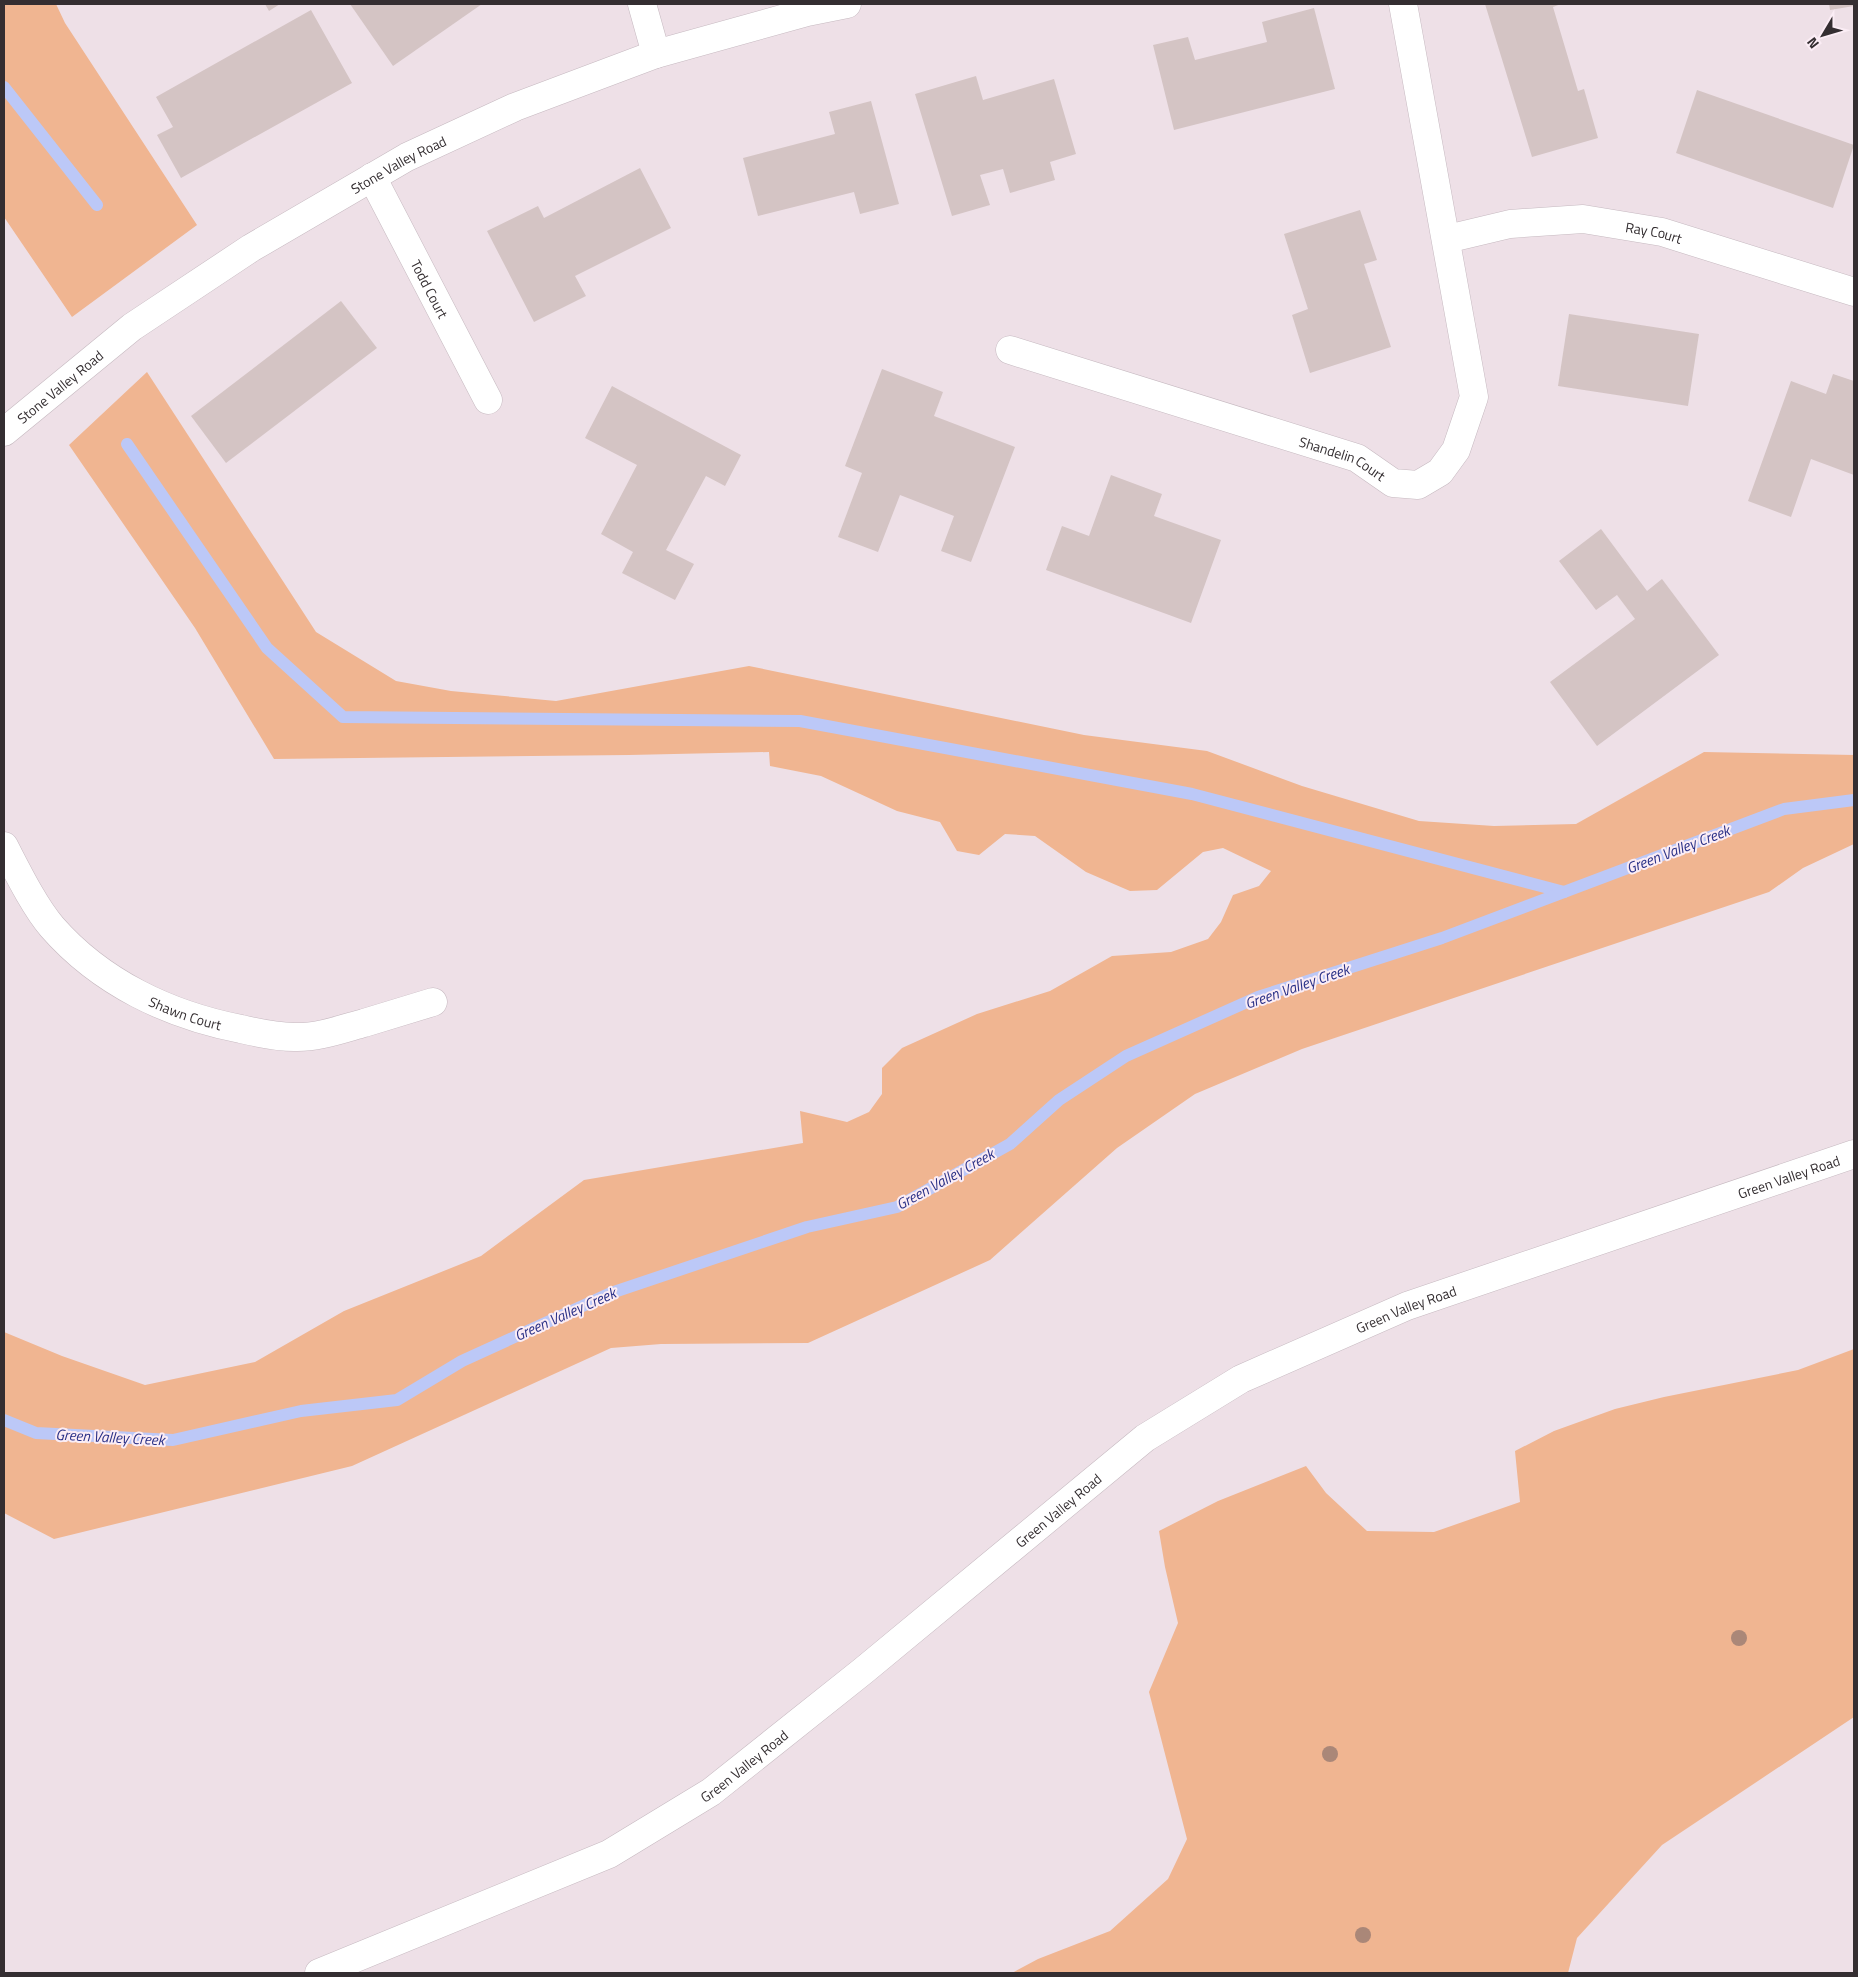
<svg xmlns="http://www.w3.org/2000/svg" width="1858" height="1977" font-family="'Titillium Web',sans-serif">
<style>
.green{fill:#f0b591}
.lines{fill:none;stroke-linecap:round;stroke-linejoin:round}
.stream{stroke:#bcc8f7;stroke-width:12}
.building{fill:#d4c4c4}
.minor-casing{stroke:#c6b9c0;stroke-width:29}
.minor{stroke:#fff;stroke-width:28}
.tree{fill:#aa8778}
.labels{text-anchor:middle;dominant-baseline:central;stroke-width:4;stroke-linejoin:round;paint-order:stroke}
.street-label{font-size:14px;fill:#342e31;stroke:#fbedf5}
.water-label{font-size:15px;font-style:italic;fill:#2a3187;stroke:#fbedf5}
</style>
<rect width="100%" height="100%" fill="#eee0e7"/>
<g class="green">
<path d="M4,4H56L65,23L197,225L72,317L4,217Z"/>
<path d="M147,372L316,632L396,681L451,691L556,701L749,666L1084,735L1207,751L1302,786L1419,821L1494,826L1576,824L1704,752L1854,755V844L1803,868L1769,892L1302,1049L1195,1094L1117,1148L990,1260L808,1343L661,1344L611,1348L352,1466L54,1539L4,1513V1332L62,1356L145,1385L255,1362L344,1311L481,1256L584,1180L803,1143L800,1111L847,1122L869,1112L882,1094V1068L902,1048L977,1014L1050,991L1112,956L1171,952L1208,939L1221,922L1233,895L1259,886L1271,871L1223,848L1203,852L1157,890L1130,891L1086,872L1035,836L1005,834L979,855L957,851L940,822L897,811L821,776L770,766L769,752L629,755L274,759L195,628L69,445Z"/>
<path d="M1854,1349V1717L1662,1845L1577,1938L1568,1973H1012L1038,1959L1110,1931L1168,1879L1187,1839L1149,1692L1178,1623L1165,1567L1159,1531L1218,1501L1306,1466L1326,1493L1367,1531L1434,1532L1520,1502L1515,1451L1554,1431L1615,1409L1664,1397L1798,1370Z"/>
</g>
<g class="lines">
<g class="stream">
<path d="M4,87L97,205"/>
<path d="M127,444L267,648L343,717L800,721L1192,794L1564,892"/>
<path d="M4,1420L36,1433L173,1440L301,1411L397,1400L462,1361L611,1293L807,1227L897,1207L1010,1144L1059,1100L1126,1056L1258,997L1442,938L1784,809L1854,800"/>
</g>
</g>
<g class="building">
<path d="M265,4H280L269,11Z"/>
<path d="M350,4H482L393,66Z"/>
<path d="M1485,4H1561L1553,7L1578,91L1584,89L1598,138L1532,157Z"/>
<path d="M1829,4H1854V6L1830,10Z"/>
<path d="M1314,8L1335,89L1174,130L1153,45L1188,37L1195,60L1267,42L1262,22Z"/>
<path d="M311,10L352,83L181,178L157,135L173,127L156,97Z"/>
<path d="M976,76L983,100L1054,79L1076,154L1050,162L1055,180L1010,193L1003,169L980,175L990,205L952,216L915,94Z"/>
<path d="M1697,90L1854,145L1833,208L1676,153Z"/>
<path d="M871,101L899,204L860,214L854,192L758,216L743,158L835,134L829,112Z"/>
<path d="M640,168L671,228L575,276L586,296L534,322L487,231L538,206L544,218Z"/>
<path d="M1360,210L1377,260L1364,264L1391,347L1310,373L1292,315L1308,309L1284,234Z"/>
<path d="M341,301L377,348L226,463L191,416Z"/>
<path d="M1569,314L1699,334L1688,406L1558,386Z"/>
<path d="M882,369L943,392L934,416L1015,447L971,562L941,551L954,516L900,495L878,552L838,537L862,473L845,466Z"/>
<path d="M1833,374L1854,381V475L1811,459L1791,517L1748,501L1791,381L1826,394Z"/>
<path d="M612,386L741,455L725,486L706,476L666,550L694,564L675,600L622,573L633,552L601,534L637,465L585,438Z"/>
<path d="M1111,475L1162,494L1154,516L1221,540L1191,623L1046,570L1062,526L1089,536Z"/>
<path d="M1601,529L1647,591L1662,579L1719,655L1597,746L1550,682L1635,619L1617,595L1596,610L1559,561Z"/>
</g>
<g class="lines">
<defs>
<g id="minor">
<path d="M642,4L656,54"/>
<path id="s1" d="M372,177L488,400"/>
<path id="s2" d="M1447,239L1510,224L1583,219L1662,232L1854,292"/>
<path id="s3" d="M1010,350L1357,458L1393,483L1418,485L1440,472L1456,450L1474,397L1403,4"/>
<path id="s4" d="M4,432L132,327L251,248L407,157L515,107L656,54L807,12L847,4"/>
<path id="s5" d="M4,846C17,871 34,906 52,927C101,983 169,1015 241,1029C258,1033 276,1037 294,1037C317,1038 342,1029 364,1023C387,1016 410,1009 433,1002"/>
<path id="s6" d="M319,1973L609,1854L711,1792L863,1671L1145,1438L1241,1379L1407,1306L1854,1154"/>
</g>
</defs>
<use href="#minor" class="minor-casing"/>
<use href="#minor" class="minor"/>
</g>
<g class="tree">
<circle cx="1739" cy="1638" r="8"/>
<circle cx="1330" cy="1754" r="8"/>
<circle cx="1363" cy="1935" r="8"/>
</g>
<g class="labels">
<g class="street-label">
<text stroke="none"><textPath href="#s4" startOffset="478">Stone Valley Road</textPath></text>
<text stroke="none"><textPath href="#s2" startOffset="210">Ray Court</textPath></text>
<text stroke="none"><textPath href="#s1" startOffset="126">Todd Court</textPath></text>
<text stroke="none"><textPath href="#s4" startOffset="72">Stone Valley Road</textPath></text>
<text stroke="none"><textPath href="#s3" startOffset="350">Shandelin Court</textPath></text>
<text stroke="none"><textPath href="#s5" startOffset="255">Shawn Court</textPath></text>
<text stroke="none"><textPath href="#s6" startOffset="1690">Green Valley Road</textPath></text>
<text stroke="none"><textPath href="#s6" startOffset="1285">Green Valley Road</textPath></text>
<text stroke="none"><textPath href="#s6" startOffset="880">Green Valley Road</textPath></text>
<text stroke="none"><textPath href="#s6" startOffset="475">Green Valley Road</textPath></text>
</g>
<g class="water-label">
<text transform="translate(1678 849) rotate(-21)">Green Valley Creek</text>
<text transform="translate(1297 986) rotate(-19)">Green Valley Creek</text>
<text transform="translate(945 1179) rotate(-29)">Green Valley Creek</text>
<text transform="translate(565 1314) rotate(-24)">Green Valley Creek</text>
<text transform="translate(110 1437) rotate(3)">Green Valley Creek</text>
</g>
</g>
<rect width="1858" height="1977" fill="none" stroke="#342e31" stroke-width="10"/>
<g transform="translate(1823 35) rotate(232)" stroke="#fbedf5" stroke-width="4" paint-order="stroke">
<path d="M0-4L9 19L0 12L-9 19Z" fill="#342e31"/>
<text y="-8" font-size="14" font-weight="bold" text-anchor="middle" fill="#342e31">N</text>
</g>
</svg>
